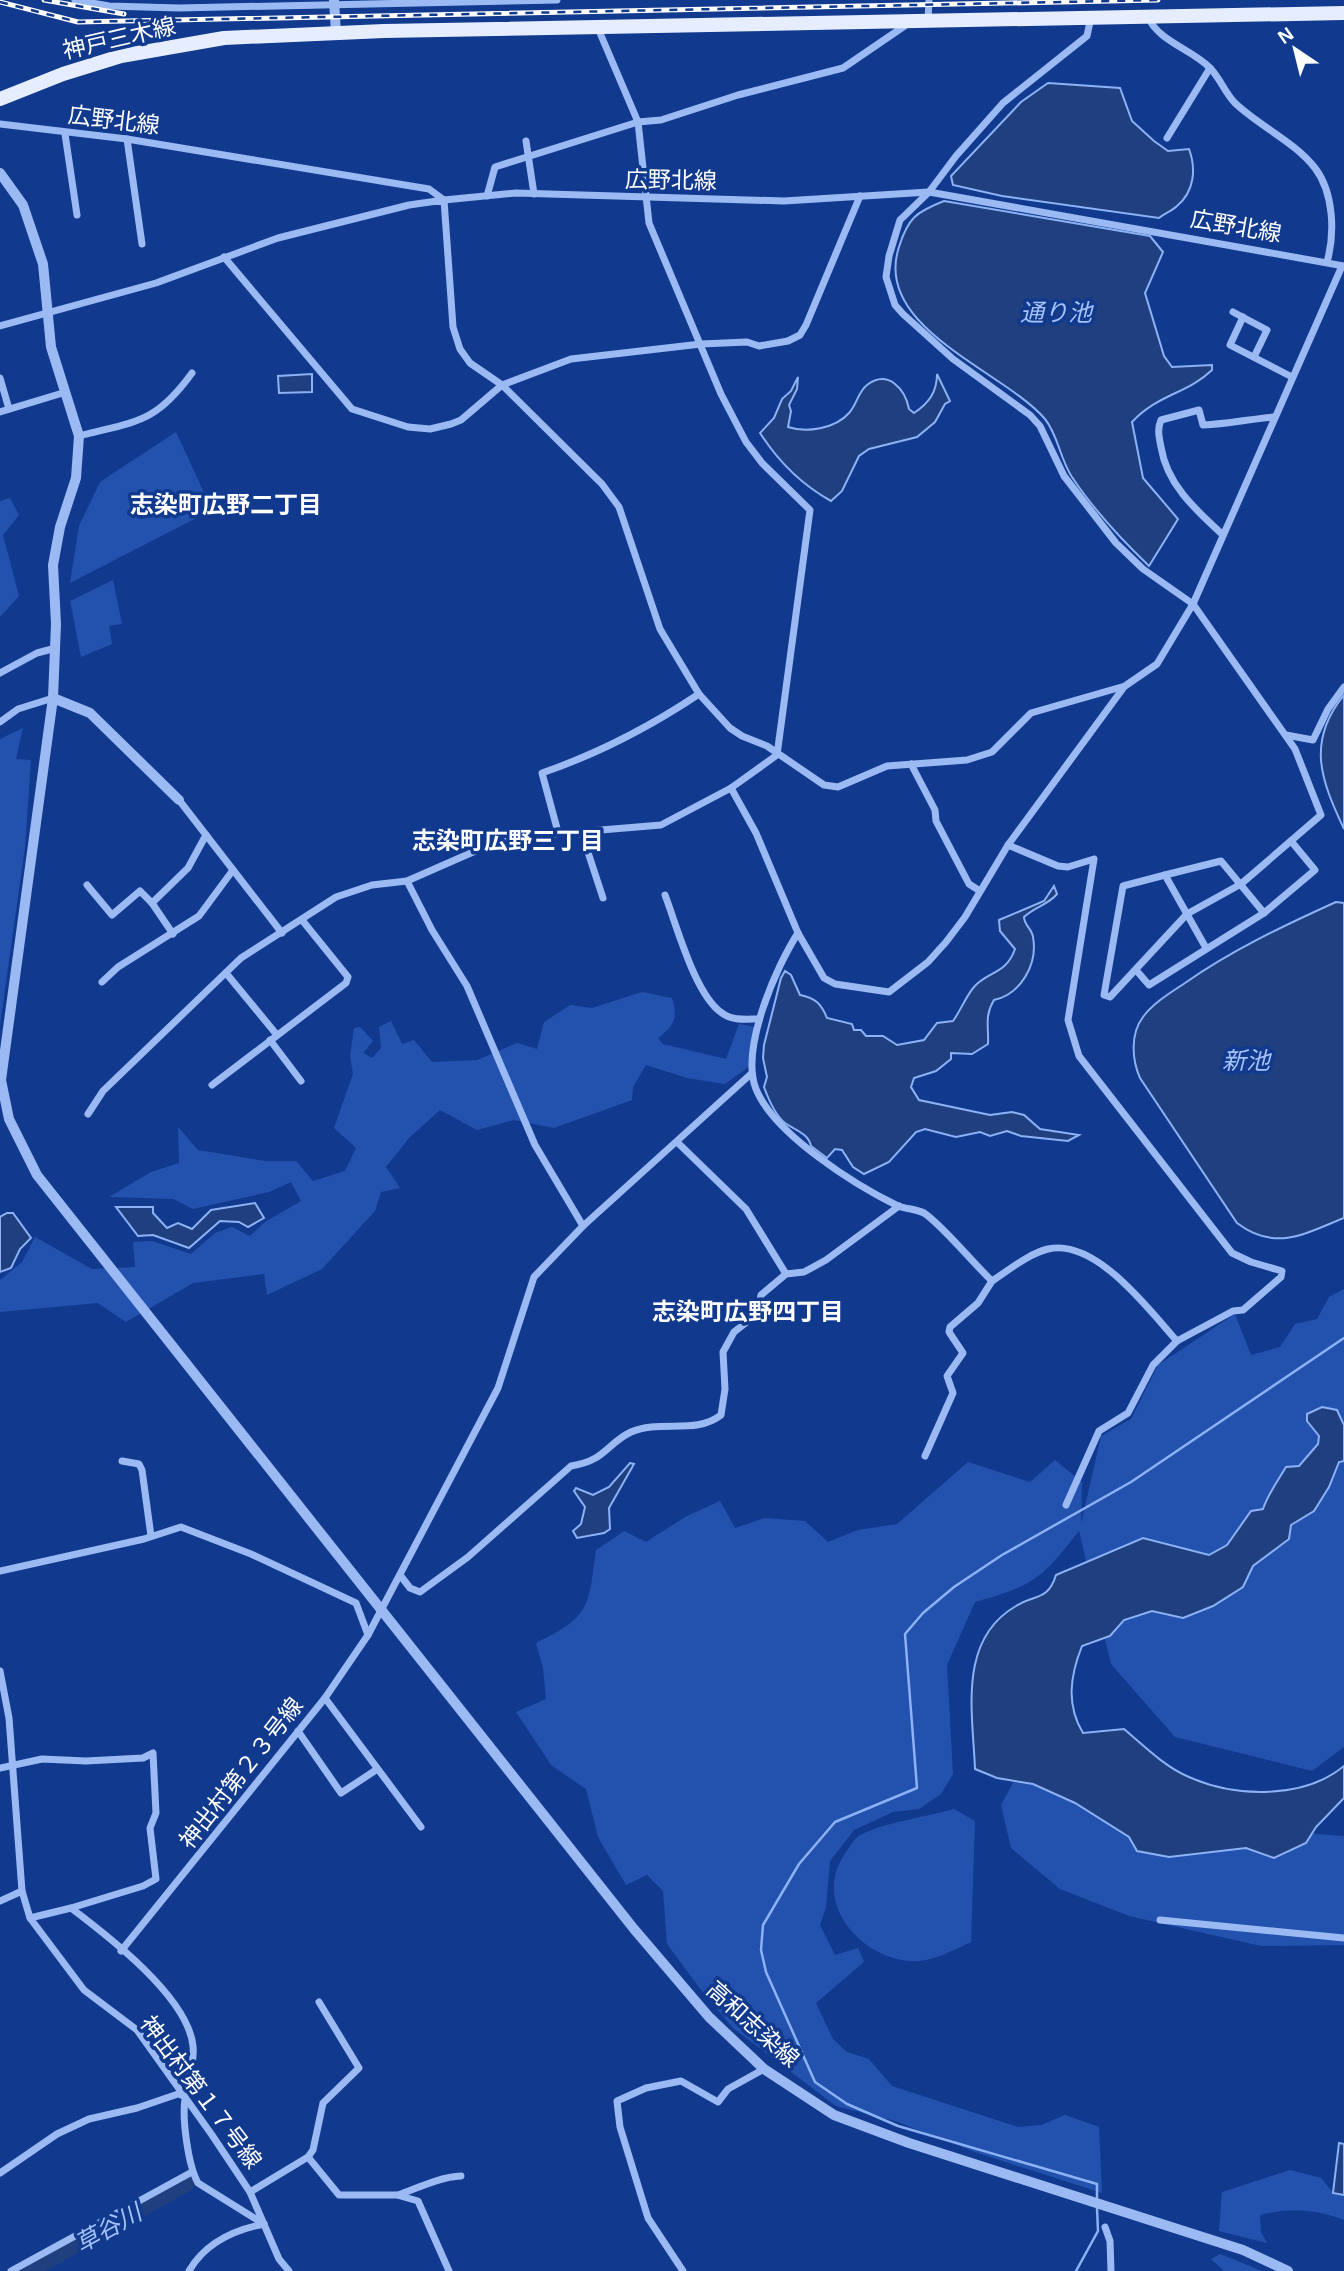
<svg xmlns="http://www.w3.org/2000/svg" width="1344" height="2271" font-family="Helvetica,'Noto Sans JP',sans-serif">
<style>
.green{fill:#2352ae}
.water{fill:#203f7e;stroke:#8cb2f5;stroke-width:2}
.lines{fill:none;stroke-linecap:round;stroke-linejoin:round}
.stream{stroke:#8cb2f5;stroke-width:2.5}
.river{stroke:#203f7e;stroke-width:16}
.minor{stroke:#9bb9f2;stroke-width:7}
.tertiary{stroke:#9bb9f2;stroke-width:10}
.primary{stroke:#e6edff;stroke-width:14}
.rail-casing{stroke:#fff;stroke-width:5}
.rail{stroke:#113a8e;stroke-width:2.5;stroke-dasharray:8;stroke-linecap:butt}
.labels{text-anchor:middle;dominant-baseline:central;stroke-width:7;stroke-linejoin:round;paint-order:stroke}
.street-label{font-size:23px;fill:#fff;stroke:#113a8e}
.water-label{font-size:24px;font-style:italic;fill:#a6c3f9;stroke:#113a8e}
.neighbourhood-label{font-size:24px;font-weight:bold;fill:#fff;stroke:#113a8e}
</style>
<rect width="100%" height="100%" fill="#113a8e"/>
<g class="green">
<path d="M176,432L212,510L70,583L79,526L100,482Z"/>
<path d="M10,498L19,515L3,535L19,596L0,617V501Z"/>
<path d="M113,580L122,624L109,626L112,644L81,657L70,601Z"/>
<path d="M23,728L16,759L31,760L25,847L0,1025V739Z"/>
<path d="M642,992L672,998C678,1018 675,1025 658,1038L663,1044L726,1059L739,1024L755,1027L751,1065L725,1084L687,1078L646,1065L633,1087L632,1100L554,1128L514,1120L477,1130L440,1110L409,1138L386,1167L400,1188L381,1192L375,1211L322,1269L267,1295L264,1274L193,1283L126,1322L98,1303L0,1312V1280L22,1262L35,1237L92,1269L135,1267L133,1242L152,1241L191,1254L215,1233L232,1227L250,1236L265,1222L301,1201L291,1182L269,1192L193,1209L173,1199L109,1197L151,1172L179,1163L178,1127L198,1150L265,1161H296L313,1181L345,1171L356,1148L334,1128L353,1074L350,1056L354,1028L360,1027L373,1041L363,1053L372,1058L381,1048L379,1027L391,1021L402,1044L414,1040L432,1062L477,1060L517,1043L537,1049L544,1022L570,1005L592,1008Z"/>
<path d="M1344,1289V1747L1312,1771L1175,1737L1111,1664L1079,1531C1042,1578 1034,1586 975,1602L947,1665L953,1774L941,1794L919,1809L893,1812L854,1830L830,1861L826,1907L820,1925L835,1955L858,1948L864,1962L816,2003L833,2039L847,2052L869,2059L892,2086L1018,2127L1041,2125L1065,2115L1099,2127L1102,2193L975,2152L895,2121L836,2106L733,2028L701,1990L667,1944L663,1891L647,1875L626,1885L598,1837L586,1789L551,1765L516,1712L546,1699L543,1668L536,1643C591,1616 588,1608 596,1550L624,1531L646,1542L685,1517L720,1501L735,1528L765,1518L805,1521L828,1542L858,1530L897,1524L968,1462L1030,1482L1055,1460L1082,1482L1081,1524L1101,1436L1131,1419L1158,1365L1235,1314L1251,1355L1280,1347L1295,1324L1317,1319L1329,1297Z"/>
<path d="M1021,1768L1279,1822L1317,1834L1344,1836V1945L1261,1946L1129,1916L1060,1889L1011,1848L1001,1805Z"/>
<path d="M954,1809L975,1821L971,1942C953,1950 931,1963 910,1961C858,1957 810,1899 847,1851C850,1846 855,1838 860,1835C886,1822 926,1817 954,1809Z"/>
<path d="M1290,2170L1321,2178L1333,2193L1344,2195V2220C1317,2209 1289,2207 1260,2215L1261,2232L1267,2243L1219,2231L1222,2192Z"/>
<path d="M1220,2254L1262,2271H1224L1211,2259Z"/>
</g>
<g class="water">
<path d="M1048,83L1120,88L1132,121L1154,141L1168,151L1189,149C1196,168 1195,191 1177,206C1172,211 1165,213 1159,218L1002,196L953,185L951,176L1021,102Z"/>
<path d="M944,201L1150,236L1163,252L1145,293L1164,356L1172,367L1212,365V370C1187,394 1158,394 1132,422L1143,478L1178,519L1149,566C1121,539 1093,509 1072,477C1060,459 1058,435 1045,419C1004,371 872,328 899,247C908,218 916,212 944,201Z"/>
<path d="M312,374V392L279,393L278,376Z"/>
<path d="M937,374L950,401L945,404L935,422L917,437L869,449L859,456L842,491L831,501C802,485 778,461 760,433L774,418L782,399L791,391L798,377L797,389L789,405L791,411L788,427C806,433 835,429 849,413C857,404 858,392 867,385C888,369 905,389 909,409L914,413C929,403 937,392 937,374Z"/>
<path d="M1344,695V829C1321,780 1306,742 1344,695Z"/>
<path d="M1054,886L1057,894C1048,905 1034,907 1024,917C1024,925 1032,929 1033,937C1038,964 1021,994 994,1000C984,1016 989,1027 988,1044L972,1054L951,1053V1059L936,1071L914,1078L911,1087L919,1100L990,1115L1012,1112L1024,1115L1040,1129L1079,1135L1068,1141L1021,1136L1007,1131L990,1136L980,1132L956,1137L925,1129L916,1132L889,1162L864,1174L853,1167L842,1150L835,1149L827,1158L811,1146C808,1133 795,1130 785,1123C775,1115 768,1098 764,1087L767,1077L763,1058L764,1045L781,978L785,971L791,975L800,995C815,998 821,1003 827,1018L852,1024L854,1030H861L866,1036H883L897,1045L924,1040L937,1023L953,1021C961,1010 966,996 974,987C987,971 1006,975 1015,949L1000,931L999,920L1044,901Z"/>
<path d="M1336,902L1344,903V1218C1304,1234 1275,1252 1237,1223L1140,1078C1132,1060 1130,1034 1143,1017C1153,1003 1170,993 1185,983C1232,950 1283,926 1336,902Z"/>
<path d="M255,1203L264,1218L248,1227L239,1222L220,1221L189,1248L153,1235L138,1236L116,1207H153V1213L167,1228L178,1223L192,1229L211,1210Z"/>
<path d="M7,1213H13L31,1238L20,1249L11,1268L0,1272V1217Z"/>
<path d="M1322,1407L1337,1410L1344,1425V1461L1339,1462L1329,1487L1314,1511L1291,1525L1289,1539L1253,1566L1243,1587L1213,1606L1183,1618L1152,1611L1124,1620L1110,1636L1082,1646C1070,1676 1066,1705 1083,1733L1124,1729C1144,1746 1165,1767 1189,1777C1236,1798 1304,1799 1344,1766V1798L1316,1827L1306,1843L1274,1858L1246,1848L1169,1857L1137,1851L1129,1837L1075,1803L1033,1784L997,1778L975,1769C973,1714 957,1640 1016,1606C1035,1594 1048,1601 1056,1575L1143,1538L1209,1555L1227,1545L1251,1511L1263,1509C1268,1494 1277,1482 1286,1467L1299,1466L1318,1444L1319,1436L1307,1421V1414Z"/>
<path d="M630,1463L634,1464L609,1508L610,1529L604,1533L577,1538L573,1531L581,1524L585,1507L574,1491L576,1488L593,1495L609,1487Z"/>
<path d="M1339,2143L1344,2144V2195L1333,2193Z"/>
</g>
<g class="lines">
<g class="stream">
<path d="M1097,2198V2184L898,2126L847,2104L815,2082L766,1972L761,1950L763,1925L799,1864L835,1822L917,1788L905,1634L923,1613L954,1587L1002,1555L1131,1482L1344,1338"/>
<path d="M1076,2271L1098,2231L1097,2208"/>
</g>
<path class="river" d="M29,2271L186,2184"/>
<g class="minor">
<path d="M75,0L109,6L179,8L557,0"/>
<path d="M1091,17L1087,36L1003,103L956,156L929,192L900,220L889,256L886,277L895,305L903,314L953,359L1030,415L1040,426L1064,476L1116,543L1143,569L1193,604L1295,749L1321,815L1241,884L1187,914L1110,997L1104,995L1123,886L1165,875L1206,948"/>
<path d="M1148,17C1158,41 1193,50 1210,68C1220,78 1225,93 1235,103C1259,126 1295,142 1315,168C1334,193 1335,234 1327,262"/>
<path d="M928,20L929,0"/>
<path d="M0,124L127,139L429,189L444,200L516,193L784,201L929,192L1344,266"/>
<path d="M65,134L77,215"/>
<path d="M1167,138L1210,68"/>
<path d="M127,139L142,244"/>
<path d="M526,141L534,194"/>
<path d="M487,196L495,167L638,122L661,120L738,95L843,68L906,25V21"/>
<path d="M224,257L352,409L408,427L430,429L451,424L461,420L502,385L571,359L701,344L747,342L759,346L788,341L800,335L806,325L860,196"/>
<path d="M1233,312L1267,330L1254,357"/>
<path d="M1243,317L1230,345L1292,377"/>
<path d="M0,326L156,283L278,238L409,205L444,200L453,327L460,349L470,363L502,385L602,484L619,507L660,629L699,694L730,728L742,736L767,746L824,785L838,787L887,766L967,760L992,752L1031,713L1125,686L1157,664L1193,604L1342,266"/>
<path d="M0,378L9,409"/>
<path d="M0,412L66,392"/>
<path d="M79,436C136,421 155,424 192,373"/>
<path d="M1223,535C1196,510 1167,485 1161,447C1159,437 1157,429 1161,420L1199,410L1203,425C1228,424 1249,419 1274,417"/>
<path d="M0,673L37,653L56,648"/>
<path d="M0,722L18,709L53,698"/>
<path d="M1286,735L1313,740L1328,709L1344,687"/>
<path d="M911,764L935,810L936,821L969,884L980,891"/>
<path d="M731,788L756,833L798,933L824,978L835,984L889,992L928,962L946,942L965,917L1008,845L1124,687"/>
<path d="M179,800L282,933"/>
<path d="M581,831L603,898"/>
<path d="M558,832L542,773C600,753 648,728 699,694"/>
<path d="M407,881L432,930L467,986L535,1145L583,1226"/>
<path d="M87,885L112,915L140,891L152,903L173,934"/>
<path d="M665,895C677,926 695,995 722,1013C732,1021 747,1019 759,1019"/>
<path d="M152,903L188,868L206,835"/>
<path d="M1264,913L1315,870L1291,841"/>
<path d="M798,933C776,967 740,1049 756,1089C774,1134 855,1185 898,1206C906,1209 916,1209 924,1213C941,1224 975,1265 992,1281C1009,1270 1028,1254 1048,1249C1096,1238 1149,1310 1177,1341L1233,1311L1243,1310L1281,1277L1282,1271L1251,1262L1232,1253L1079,1056L1068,1020L1094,859L1068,867L1058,866L1008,845"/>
<path d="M1136,970L1149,985L1264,913L1221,861L1165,875"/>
<path d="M226,973L277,1035"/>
<path d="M102,982L118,967L199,916L233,870"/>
<path d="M270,1040L301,1081"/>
<path d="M212,1085L346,983L348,977L302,920"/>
<path d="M88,1114L103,1091L241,958L336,897L372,885L407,881L505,838L661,825L731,788L777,755L810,510L762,463L746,442L721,394L649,223L638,122L597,26"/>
<path d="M677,1142L746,1209L786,1274"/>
<path d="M925,1456L953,1393L947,1376L963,1353L949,1332L950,1327L978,1303L992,1281"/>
<path d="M122,1461L139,1464L142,1470L151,1536"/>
<path d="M1066,1505L1099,1431L1128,1413L1153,1365L1177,1341"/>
<path d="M0,1571L144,1539L181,1527L251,1554L356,1603L368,1635"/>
<path d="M400,1575L410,1588L420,1592L468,1557L571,1466C605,1461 606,1444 631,1432C660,1419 696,1435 721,1415L725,1389L723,1352L734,1332L757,1314L761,1295L786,1274L804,1272L826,1260L899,1206"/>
<path d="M0,1671L9,1718L22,1891L30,1918L84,1990L137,2030L212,2135L250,2192L279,2259L289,2271"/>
<path d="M325,1698L421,1827"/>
<path d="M298,1731L341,1793L376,1770"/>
<path d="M0,1768L42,1759L86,1761L143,1758L153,1753L156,1813L150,1828L156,1879L143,1886L71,1908"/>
<path d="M0,1901L22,1891"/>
<path d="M30,1918L71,1908C108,1936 188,1997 193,2046C195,2064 187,2081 185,2099C182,2119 188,2165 198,2183L264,2224"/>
<path d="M1160,1920L1344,1938"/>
<path d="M121,1951L325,1698L368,1635L498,1388L534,1277L583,1226L752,1073"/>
<path d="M308,2157L313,2150L323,2103L359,2068L319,2002"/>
<path d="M0,2173L57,2134L89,2119L137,2108L178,2094L184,2096"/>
<path d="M250,2192L308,2157L339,2195H397L418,2201L449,2271"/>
<path d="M398,2195C418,2188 439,2177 461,2176"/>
<path d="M1105,2227L1110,2241L1111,2271"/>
<path d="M11,2271L192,2172"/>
<path d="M189,2271C205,2243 233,2230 264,2224"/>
<path d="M683,2271L648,2218L620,2127L617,2101L646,2088L681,2081L718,2102L728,2089L764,2069"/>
</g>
<g class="tertiary">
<path d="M334,0L336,33"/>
<path d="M0,173L23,205L43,264L51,347L79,436L76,478L60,527L53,565L56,624L53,698L1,1080L9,1119L37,1175L634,1929L709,2017L764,2069L834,2115L909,2143L1243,2250L1288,2271"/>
<path d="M53,698L90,713L179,800"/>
</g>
<path class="primary" d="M0,99L63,74L121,56L224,38L384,31L1344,13"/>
<defs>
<g id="rail">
<path d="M44,0L124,14"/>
<path d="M0,2L78,22L1158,0"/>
</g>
</defs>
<use href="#rail" class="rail-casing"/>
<use href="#rail" class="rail"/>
</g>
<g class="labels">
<g class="street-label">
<text transform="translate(119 38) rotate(-13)">神戸三木線</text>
<text transform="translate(114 120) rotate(7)">広野北線</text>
<text transform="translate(671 180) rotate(1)">広野北線</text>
<text transform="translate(1236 226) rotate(10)">広野北線</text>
<text transform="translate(241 1773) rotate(-52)">神出村第２３号線</text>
<text transform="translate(753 2024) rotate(42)">高和志染線</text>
<text transform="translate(201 2092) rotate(53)">神出村第１７号線</text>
</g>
<g class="water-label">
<text x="1056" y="312">通り池</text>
<text x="1246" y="1060">新池</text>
<text transform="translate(108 2228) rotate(-29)">草谷川</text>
</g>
<g class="neighbourhood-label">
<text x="226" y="504">志染町広野二丁目</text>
<text x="508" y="840">志染町広野三丁目</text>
<text x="748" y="1311">志染町広野四丁目</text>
</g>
</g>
<g transform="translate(1295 49) rotate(325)" stroke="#113a8e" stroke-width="5" paint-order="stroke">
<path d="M0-5L12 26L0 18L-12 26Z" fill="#ffffff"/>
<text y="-10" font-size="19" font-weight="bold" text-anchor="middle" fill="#ffffff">N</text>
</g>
</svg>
